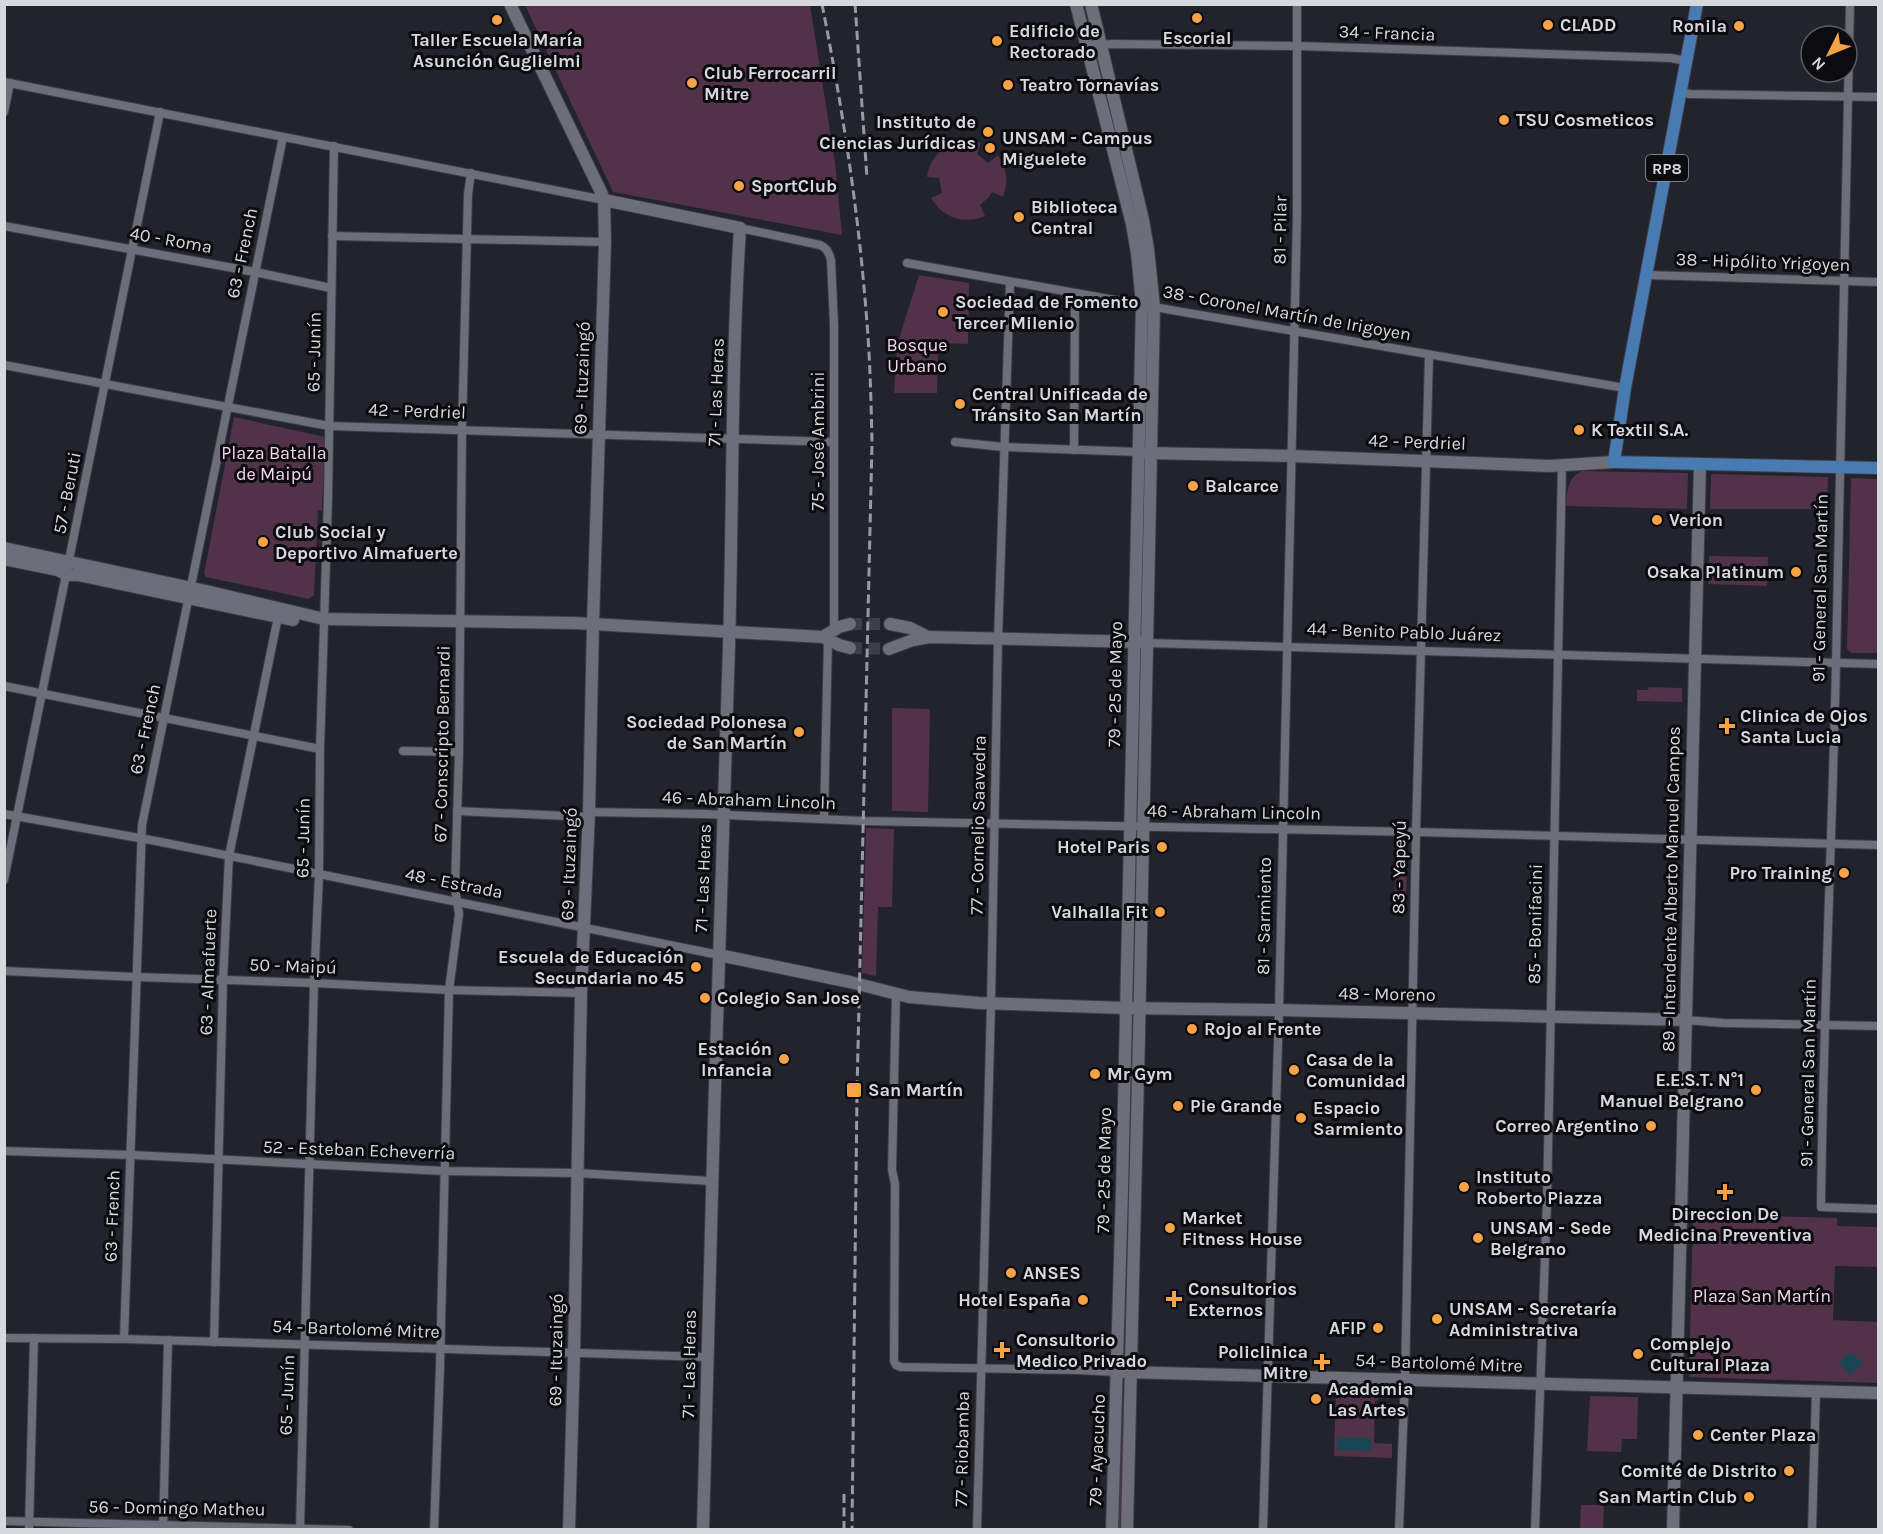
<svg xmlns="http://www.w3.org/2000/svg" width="1883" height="1534" font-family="Karla,sans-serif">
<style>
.green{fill:#513248}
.water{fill:#1b4554}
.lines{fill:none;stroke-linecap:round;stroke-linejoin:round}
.secondary-tunnel{stroke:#3d3e47;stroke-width:12;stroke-dasharray:12 6;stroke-linecap:butt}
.street-casing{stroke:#3c3d44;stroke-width:10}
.secondary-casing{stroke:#3c3d44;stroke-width:14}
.primary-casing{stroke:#3c3d44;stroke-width:14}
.street{stroke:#6d6e79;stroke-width:8}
.secondary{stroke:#6d6e79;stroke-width:12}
.primary{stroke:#477bb2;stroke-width:12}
.rail{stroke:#999aa1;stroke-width:3;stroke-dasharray:9 4.5;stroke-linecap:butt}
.poi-dot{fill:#f6a247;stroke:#0c0c10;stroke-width:2}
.labels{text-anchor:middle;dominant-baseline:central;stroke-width:6;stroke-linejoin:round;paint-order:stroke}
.shield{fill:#0c0c10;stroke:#9a9ba0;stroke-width:1.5}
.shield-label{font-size:16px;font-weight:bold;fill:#d7d8de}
.poi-label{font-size:18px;font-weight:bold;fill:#d7d8de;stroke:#0c0c10;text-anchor:start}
.street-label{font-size:18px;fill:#d7d8de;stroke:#0c0c10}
.park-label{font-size:18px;fill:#f5d4ea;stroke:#0c0c10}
</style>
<rect width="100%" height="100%" fill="#22232c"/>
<g class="green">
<path d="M525,5H810L835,162L842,235L613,192Z"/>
<path d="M960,141H970L981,143L977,154L988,163L998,155C1007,168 1009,182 1003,197L992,192L988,198L980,205L985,216C964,225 943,218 931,198L942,193L939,178L927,177C930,158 942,146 960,141Z"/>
<path d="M919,275L969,283L968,344L938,343L937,393H894L897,345Z"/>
<path d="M234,417L325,437L322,511L318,510L314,595L309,599L206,577L204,574Z"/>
<path d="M1582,471L1688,473L1687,509L1566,506C1567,491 1567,478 1582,471Z"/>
<path d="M1711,474L1828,477L1827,509H1710Z"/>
<path d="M1851,478L1878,479V653H1851L1847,649Z"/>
<path d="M1709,556L1768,557L1767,586L1708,584Z"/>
<path d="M1649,687L1682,688V702L1637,701V690H1648Z"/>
<path d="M892,708L930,709L928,812L892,811Z"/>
<path d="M866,828L894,829L892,907H878L876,976L862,973Z"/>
<path d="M1396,841H1399L1407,851L1406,900H1395Z"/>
<path d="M1131,1042L1133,1054L1127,1322L1124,1311Z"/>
<path d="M1693,1214L1837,1218V1226L1878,1227V1267L1835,1266L1833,1320L1878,1322V1383L1689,1377Z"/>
<path d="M1123,1378L1122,1529L1118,1530L1122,1379Z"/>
<path d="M1336,1388L1378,1389V1400L1375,1401L1374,1443L1392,1444V1458L1334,1456Z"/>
<path d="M1590,1396L1638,1397L1637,1439H1622L1621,1452L1587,1451Z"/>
<path d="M1581,1505H1604L1603,1529H1580Z"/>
</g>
<g class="water">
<path d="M1851,1352L1863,1364L1850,1375L1839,1363Z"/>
<path d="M1337,1437L1372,1438L1371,1451L1337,1450Z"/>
</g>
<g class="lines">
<g class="secondary-tunnel">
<path d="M850,624H890"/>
<path d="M850,648L889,649"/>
</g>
<defs>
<g id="street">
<path d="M1850,4C1845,224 1840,444 1836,663C1832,845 1823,1026 1821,1207L1878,1209"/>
<path d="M1087,45L1116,44L1298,46L1671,58L1686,61"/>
<path d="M4,82L604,200"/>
<path d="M1681,92L1690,94L1878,97"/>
<path d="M4,112L10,83"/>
<path d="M4,226L255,272L331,288"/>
<path d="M740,228L820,245C827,248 829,253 831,260L834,325V626L833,631"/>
<path d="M332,236L605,242"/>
<path d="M907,263C1146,306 1386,348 1625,388"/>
<path d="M1646,275L1878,282"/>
<path d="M4,365L329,426L834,442"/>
<path d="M955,442L1004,447L1139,452"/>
<path d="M1074,450L1075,293"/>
<path d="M1147,643L1878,664"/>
<path d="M4,686L320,749"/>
<path d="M403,751L459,752"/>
<path d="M457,811L589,817"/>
<path d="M589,812L704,814L864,821L1416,832L1878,845"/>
<path d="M4,814L156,841L719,955"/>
<path d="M824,819L828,640"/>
<path d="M4,880L160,112"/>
<path d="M4,971L136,977L314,983L449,990L581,993"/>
<path d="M896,994L892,1170L895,1184L894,1361L896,1365L901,1367L1078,1370L1117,1372"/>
<path d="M1686,1020L1723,1023L1878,1026"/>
<path d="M4,1151L132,1155L444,1171L577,1173L711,1181"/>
<path d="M4,1338L124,1339L707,1357"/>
<path d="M124,1339L142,825L283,137"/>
<path d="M214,1342L223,981L229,856L279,612"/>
<path d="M4,1521L349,1530"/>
<path d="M163,1529L168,1340"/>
<path d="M29,1530L34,1338"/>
<path d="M300,1530L314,983L319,875L320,749L328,498L334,146"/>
<path d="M434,1530L440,1367L449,990L459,914L455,888L459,752L462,430L468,194L471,173"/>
<path d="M977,1530L991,1004L998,640L1010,282"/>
<path d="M1263,1530L1279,1010L1297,216V4"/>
<path d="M1399,1530L1405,1380L1416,832L1429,356"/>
<path d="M1535,1530L1547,1201L1562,464"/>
<path d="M1812,1530L1816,1391"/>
</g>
<g id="secondary">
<path d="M510,4L601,192L604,200L605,242L593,624L589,812L581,993L574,1354L569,1530"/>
<path d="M1076,4L1132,224L1137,253L1142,304L1122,1191L1112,1530"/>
<path d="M1091,4L1143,220L1148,249L1154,307L1139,1035L1127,1530"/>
<path d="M604,200L740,228C731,367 733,507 729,646C719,941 710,1235 703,1530"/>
<path d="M1146,453L1291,456L1550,466L1614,462"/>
<path d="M4,548L206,591L324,619L574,623L823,637L839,645L850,648"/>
<path d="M4,559L58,570L67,575H78L293,620"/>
<path d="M890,624L910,628L928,637"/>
<path d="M823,637L839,627L850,624"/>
<path d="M889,649L913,640L929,637L1140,642"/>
<path d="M719,955L850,982L909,997L979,1003L1125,1008L1279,1010L1686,1020"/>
<path d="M1124,1372L1878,1393"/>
<path d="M1673,1530L1700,464"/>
</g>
<path id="primary" d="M1697,4L1625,388L1614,462L1878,468"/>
</defs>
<use href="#street" class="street-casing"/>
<use href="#secondary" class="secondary-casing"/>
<use href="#primary" class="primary-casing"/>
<use href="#street" class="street"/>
<use href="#secondary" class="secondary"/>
<use href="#primary" class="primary"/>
<g class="rail">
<path d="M822,4C842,106 858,208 866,311C870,355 871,399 872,443L857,1091L852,1530"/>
<path d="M855,4L867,178"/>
<path d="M844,1530V1494"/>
</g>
</g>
<g class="poi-dot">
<circle cx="1197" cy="18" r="6"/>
<circle cx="497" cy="20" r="6"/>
<circle cx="1548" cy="25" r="6"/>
<circle cx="1739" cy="26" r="6"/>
<circle cx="997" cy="41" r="6"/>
<circle cx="692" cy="83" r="6"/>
<circle cx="1008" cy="85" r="6"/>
<circle cx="1504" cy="120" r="6"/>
<circle cx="988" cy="132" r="6"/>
<circle cx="990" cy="148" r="6"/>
<circle cx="739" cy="186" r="6"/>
<circle cx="1019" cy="217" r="6"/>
<circle cx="943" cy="312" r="6"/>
<circle cx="960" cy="404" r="6"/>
<circle cx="1579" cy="430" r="6"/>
<circle cx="1193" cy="486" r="6"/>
<circle cx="1657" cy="520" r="6"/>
<circle cx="263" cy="542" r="6"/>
<circle cx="1796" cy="572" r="6"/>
<path d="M1724 717h6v6h6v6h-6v6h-6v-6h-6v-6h6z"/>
<circle cx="799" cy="732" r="6"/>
<circle cx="1162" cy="847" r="6"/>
<circle cx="1844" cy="873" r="6"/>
<circle cx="1160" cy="912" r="6"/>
<circle cx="696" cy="967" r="6"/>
<circle cx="705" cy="998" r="6"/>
<circle cx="1192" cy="1029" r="6"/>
<circle cx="784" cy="1059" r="6"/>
<circle cx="1294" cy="1070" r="6"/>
<circle cx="1095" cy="1074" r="6"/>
<rect x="846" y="1082" width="16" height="16" rx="3"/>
<circle cx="1756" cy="1090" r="6"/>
<circle cx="1178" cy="1106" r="6"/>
<circle cx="1301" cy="1118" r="6"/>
<circle cx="1651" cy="1126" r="6"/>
<circle cx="1464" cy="1187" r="6"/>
<path d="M1722 1183h6v6h6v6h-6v6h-6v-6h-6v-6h6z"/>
<circle cx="1170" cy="1228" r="6"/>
<circle cx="1478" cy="1238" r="6"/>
<circle cx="1011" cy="1273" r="6"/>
<path d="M1171 1290h6v6h6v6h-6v6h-6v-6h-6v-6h6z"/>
<circle cx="1083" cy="1300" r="6"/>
<circle cx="1437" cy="1319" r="6"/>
<circle cx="1378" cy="1328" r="6"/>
<path d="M999 1341h6v6h6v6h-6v6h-6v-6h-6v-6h6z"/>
<circle cx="1638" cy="1354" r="6"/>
<path d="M1319 1353h6v6h6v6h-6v6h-6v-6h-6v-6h6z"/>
<circle cx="1316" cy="1399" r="6"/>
<circle cx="1698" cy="1435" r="6"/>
<circle cx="1789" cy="1471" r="6"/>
<circle cx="1749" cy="1497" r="6"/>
</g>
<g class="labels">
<rect class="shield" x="1646" y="155" width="42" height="26" rx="4.5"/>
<g class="shield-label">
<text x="1667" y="168">RP8</text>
</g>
<g class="poi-label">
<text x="1560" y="25">CLADD</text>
<text x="1727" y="26" text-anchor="end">Ronila</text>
<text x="1009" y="31">Edificio de<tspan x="1009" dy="21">Rectorado</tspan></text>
<text x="1197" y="38" text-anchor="middle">Escorial</text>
<text x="497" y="40" text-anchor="middle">Taller Escuela María<tspan x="497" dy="21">Asunción Guglielmi</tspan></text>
<text x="704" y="73">Club Ferrocarril<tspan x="704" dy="21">Mitre</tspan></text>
<text x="1020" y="85">Teatro Tornavías</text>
<text x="1516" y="120">TSU Cosmeticos</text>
<text x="976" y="122" text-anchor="end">Instituto de<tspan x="976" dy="21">Ciencias Jurídicas</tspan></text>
<text x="1002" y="138">UNSAM - Campus<tspan x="1002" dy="21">Miguelete</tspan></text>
<text x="751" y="186">SportClub</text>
<text x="1031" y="207">Biblioteca<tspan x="1031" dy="21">Central</tspan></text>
<text x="955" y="302">Sociedad de Fomento<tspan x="955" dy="21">Tercer Milenio</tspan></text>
<text x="972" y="394">Central Unificada de<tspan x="972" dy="21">Tránsito San Martín</tspan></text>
<text x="1591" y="430">K Textil S.A.</text>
<text x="1205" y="486">Balcarce</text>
<text x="1669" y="520">Verion</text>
<text x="275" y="532">Club Social y<tspan x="275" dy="21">Deportivo Almafuerte</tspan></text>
<text x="1784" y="572" text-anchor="end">Osaka Platinum</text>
<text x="1740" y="716">Clinica de Ojos<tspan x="1740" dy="21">Santa Lucia</tspan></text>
<text x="787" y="722" text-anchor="end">Sociedad Polonesa<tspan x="787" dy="21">de San Martín</tspan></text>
<text x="1150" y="847" text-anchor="end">Hotel Paris</text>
<text x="1832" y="873" text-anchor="end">Pro Training</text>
<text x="1148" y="912" text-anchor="end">Valhalla Fit</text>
<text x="684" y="957" text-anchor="end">Escuela de Educación<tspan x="684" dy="21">Secundaria nº 45</tspan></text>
<text x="717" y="998">Colegio San Jose</text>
<text x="1204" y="1029">Rojo al Frente</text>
<text x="772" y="1049" text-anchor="end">Estación<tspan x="772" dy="21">Infancia</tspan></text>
<text x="1306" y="1060">Casa de la<tspan x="1306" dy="21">Comunidad</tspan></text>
<text x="1107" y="1074">Mr Gym</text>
<text x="1744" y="1080" text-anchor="end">E.E.S.T. N°1<tspan x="1744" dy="21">Manuel Belgrano</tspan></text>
<text x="868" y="1090">San Martín</text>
<text x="1190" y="1106">Pie Grande</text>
<text x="1313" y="1108">Espacio<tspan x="1313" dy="21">Sarmiento</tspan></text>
<text x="1639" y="1126" text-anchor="end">Correo Argentino</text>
<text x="1476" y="1177">Instituto<tspan x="1476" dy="21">Roberto Piazza</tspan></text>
<text x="1725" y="1214" text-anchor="middle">Direccion De<tspan x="1725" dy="21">Medicina Preventiva</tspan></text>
<text x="1182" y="1218">Market<tspan x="1182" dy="21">Fitness House</tspan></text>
<text x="1490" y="1228">UNSAM - Sede<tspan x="1490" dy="21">Belgrano</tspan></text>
<text x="1023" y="1273">ANSES</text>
<text x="1188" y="1289">Consultorios<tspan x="1188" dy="21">Externos</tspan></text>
<text x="1071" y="1300" text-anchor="end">Hotel España</text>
<text x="1449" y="1309">UNSAM - Secretaría<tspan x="1449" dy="21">Administrativa</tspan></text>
<text x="1366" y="1328" text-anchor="end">AFIP</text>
<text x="1016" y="1340">Consultorio<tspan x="1016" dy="21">Medico Privado</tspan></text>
<text x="1650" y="1344">Complejo<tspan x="1650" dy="21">Cultural Plaza</tspan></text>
<text x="1308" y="1352" text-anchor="end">Policlinica<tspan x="1308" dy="21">Mitre</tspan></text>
<text x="1328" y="1389">Academia<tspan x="1328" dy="21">Las Artes</tspan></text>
<text x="1710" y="1435">Center Plaza</text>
<text x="1777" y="1471" text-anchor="end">Comité de Distrito</text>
<text x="1737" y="1497" text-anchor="end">San Martin Club</text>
</g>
<g class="street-label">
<text transform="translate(1387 33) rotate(2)">34 - Francia</text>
<text transform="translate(1280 230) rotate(-89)">81 - Pilar</text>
<text transform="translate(171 240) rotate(10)">40 - Roma</text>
<text transform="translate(242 253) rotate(-78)">63 - French</text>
<text transform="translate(1763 262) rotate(2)">38 - Hipólito Yrigoyen</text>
<text transform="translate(1287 313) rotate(10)">38 - Coronel Martín de Irigoyen</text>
<text transform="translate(314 352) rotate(-89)">65 - Junín</text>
<text transform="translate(582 378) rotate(-88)">69 - Ituzaingó</text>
<text transform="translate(716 392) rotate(-88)">71 - Las Heras</text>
<text transform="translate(417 411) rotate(2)">42 - Perdriel</text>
<text transform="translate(818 441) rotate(-90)">75 - José Ambrini</text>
<text transform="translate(1417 442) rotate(2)">42 - Perdriel</text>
<text transform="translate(67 493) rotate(-79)">57 - Beruti</text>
<text transform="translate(1820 588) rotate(-89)">91 - General San Martín</text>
<text transform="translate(1404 632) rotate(2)">44 - Benito Pablo Juárez</text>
<text transform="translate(1115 684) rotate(-89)">79 - 25 de Mayo</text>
<text transform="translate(145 729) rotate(-78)">63 - French</text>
<text transform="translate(442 744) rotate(-89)">67 - Conscripto Bernardi</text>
<text transform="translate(749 800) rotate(2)">46 - Abraham Lincoln</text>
<text transform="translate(1234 812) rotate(1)">46 - Abraham Lincoln</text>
<text transform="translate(978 825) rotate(-89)">77 - Cornelio Saavedra</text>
<text transform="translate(303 838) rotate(-89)">65 - Junín</text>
<text transform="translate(569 864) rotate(-88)">69 - Ituzaingó</text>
<text transform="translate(1399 867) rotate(-89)">83 - Yapeyú</text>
<text transform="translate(703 878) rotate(-88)">71 - Las Heras</text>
<text transform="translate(454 883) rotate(11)">48 - Estrada</text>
<text transform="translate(1671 889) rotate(-89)">89 - Intendente Alberto Manuel Campos</text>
<text transform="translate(1264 916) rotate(-89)">81 - Sarmiento</text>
<text transform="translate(1535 924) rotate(-89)">85 - Bonifacini</text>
<text transform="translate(293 966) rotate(2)">50 - Maipú</text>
<text transform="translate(208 972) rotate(-88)">63 - Almafuerte</text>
<text transform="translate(1387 994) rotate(1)">48 - Moreno</text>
<text transform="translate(1808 1073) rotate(-89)">91 - General San Martín</text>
<text transform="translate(359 1150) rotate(2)">52 - Esteban Echeverría</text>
<text transform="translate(1104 1170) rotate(-89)">79 - 25 de Mayo</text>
<text transform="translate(112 1216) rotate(-88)">63 - French</text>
<text transform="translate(356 1329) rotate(2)">54 - Bartolomé Mitre</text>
<text transform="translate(556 1350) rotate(-89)">69 - Ituzaingó</text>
<text transform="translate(1439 1363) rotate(2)">54 - Bartolomé Mitre</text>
<text transform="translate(689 1364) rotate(-89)">71 - Las Heras</text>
<text transform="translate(287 1395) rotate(-88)">65 - Junín</text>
<text transform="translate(962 1449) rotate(-89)">77 - Riobamba</text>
<text transform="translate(1097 1450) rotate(-88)">79 - Ayacucho</text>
<text transform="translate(177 1508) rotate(1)">56 - Domingo Matheu</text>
</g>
<g class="park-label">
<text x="917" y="345">Bosque<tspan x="917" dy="21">Urbano</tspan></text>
<text x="274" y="453">Plaza Batalla<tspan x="274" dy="21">de Maipú</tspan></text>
<text x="1762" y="1296">Plaza San Martín</text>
</g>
</g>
<rect width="1883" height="1534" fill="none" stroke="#d7d8de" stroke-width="12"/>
<g transform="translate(1829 54) rotate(227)"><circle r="28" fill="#0c0c10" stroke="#5d5e62" stroke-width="1.5"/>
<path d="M0-4.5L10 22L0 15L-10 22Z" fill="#f6a247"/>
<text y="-9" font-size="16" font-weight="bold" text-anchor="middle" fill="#d7d8de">N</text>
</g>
</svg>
